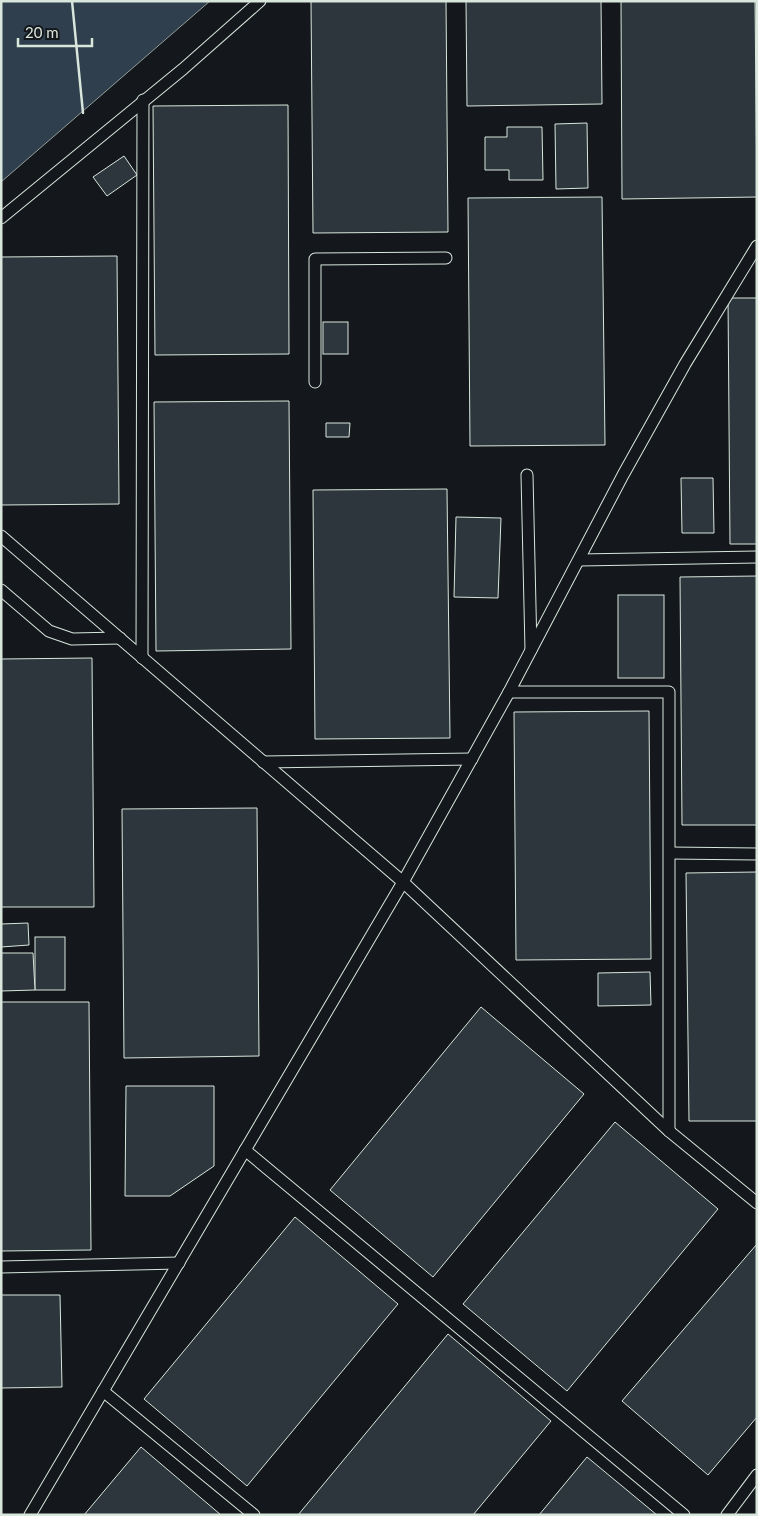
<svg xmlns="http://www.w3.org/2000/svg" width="758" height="1516" font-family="Lato,sans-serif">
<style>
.water{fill:#2f3f4d;stroke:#939e99}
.building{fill:#2c363c;stroke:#d8e6dc}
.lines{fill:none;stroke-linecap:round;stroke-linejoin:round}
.lane-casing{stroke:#d8e6dc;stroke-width:13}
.lane{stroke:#14181c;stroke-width:11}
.wall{stroke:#d8e6dc;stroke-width:2.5}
</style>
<rect width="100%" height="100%" fill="#14181c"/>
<path class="water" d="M1,1H210L1,182Z"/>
<g class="building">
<path d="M311,1H446L448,232L313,233Z"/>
<path d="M466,1H601L602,104L467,106Z"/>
<path d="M621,1H755L757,197L622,199Z"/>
<path d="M288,105L289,354L155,355L153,106Z"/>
<path d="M587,123L588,188L556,189L555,124Z"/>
<path d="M507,127H542L543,180H509V170H485V137H507Z"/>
<path d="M124,156L137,175L107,196L93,177Z"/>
<path d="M602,197L605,445L470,446L468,198Z"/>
<path d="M117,256L119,504L1,505V257Z"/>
<path d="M728,298H757V544H730Z"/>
<rect x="323" y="322" width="25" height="32"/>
<path d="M289,401L291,649L156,651L154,402Z"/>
<path d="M326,423H350L349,437H326Z"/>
<path d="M681,478H713L714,533H682Z"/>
<path d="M447,489L450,738L315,739L313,490Z"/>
<path d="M456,517L501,518L498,598L454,597Z"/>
<path d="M757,576V825H682L680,577Z"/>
<rect x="618" y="595" width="46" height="83"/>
<path d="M92,658L94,907H1V659Z"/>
<path d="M649,711L651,959L516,960L514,712Z"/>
<path d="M257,808L259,1056L124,1058L122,809Z"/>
<path d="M757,872V1121H689L686,873Z"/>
<path d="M28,923L29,945L1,947V924Z"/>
<rect x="35" y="937" width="30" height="53"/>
<path d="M1,953H33L35,990L1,991Z"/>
<path d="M650,972L651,1005L598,1006V973Z"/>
<path d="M1,1002H89L91,1250L1,1251Z"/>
<path d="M481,1007L584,1094L433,1277L330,1190Z"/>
<path d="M126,1086H214V1166L170,1196H125Z"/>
<path d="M615,1122L718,1209L567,1391L463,1304Z"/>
<path d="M295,1217L398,1304L247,1486L144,1399Z"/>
<path d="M757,1244V1417L708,1475L622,1401Z"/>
<path d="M1,1295H60L62,1387L1,1388Z"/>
<path d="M448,1334L551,1421L473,1515H298Z"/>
<path d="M141,1447L221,1515H84Z"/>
<path d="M587,1457L657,1515H539Z"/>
</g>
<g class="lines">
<defs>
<g id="lane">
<path d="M1,218L183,69L260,1"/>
<path d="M315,382V259L446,258"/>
<path d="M527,475L531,650"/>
<path d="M1,536L403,882L669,1131L757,1203"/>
<path d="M579,560L757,557"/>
<path d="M1,590L49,631L72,639L120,638"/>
<path d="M142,658L143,100"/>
<path d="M509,692H669V1131"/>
<path d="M263,762L472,759"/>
<path d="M670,853L757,854"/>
<path d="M245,1150L684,1515"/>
<path d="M1,1267L179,1263"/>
<path d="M103,1391L254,1515"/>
<path d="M30,1515L403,882L509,692L623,475L685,364L757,246"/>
<path d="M727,1515L757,1475"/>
</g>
</defs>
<use href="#lane" class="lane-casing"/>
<use href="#lane" class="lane"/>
<path class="wall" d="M72,1L83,113"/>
</g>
<rect width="758" height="1516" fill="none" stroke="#d8e6dc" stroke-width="5"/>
<path d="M18 38v8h74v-8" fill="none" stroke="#d8e6dc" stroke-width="2.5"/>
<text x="25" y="38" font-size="15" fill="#d8e6dc" stroke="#14181c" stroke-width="4" paint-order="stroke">20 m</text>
</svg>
